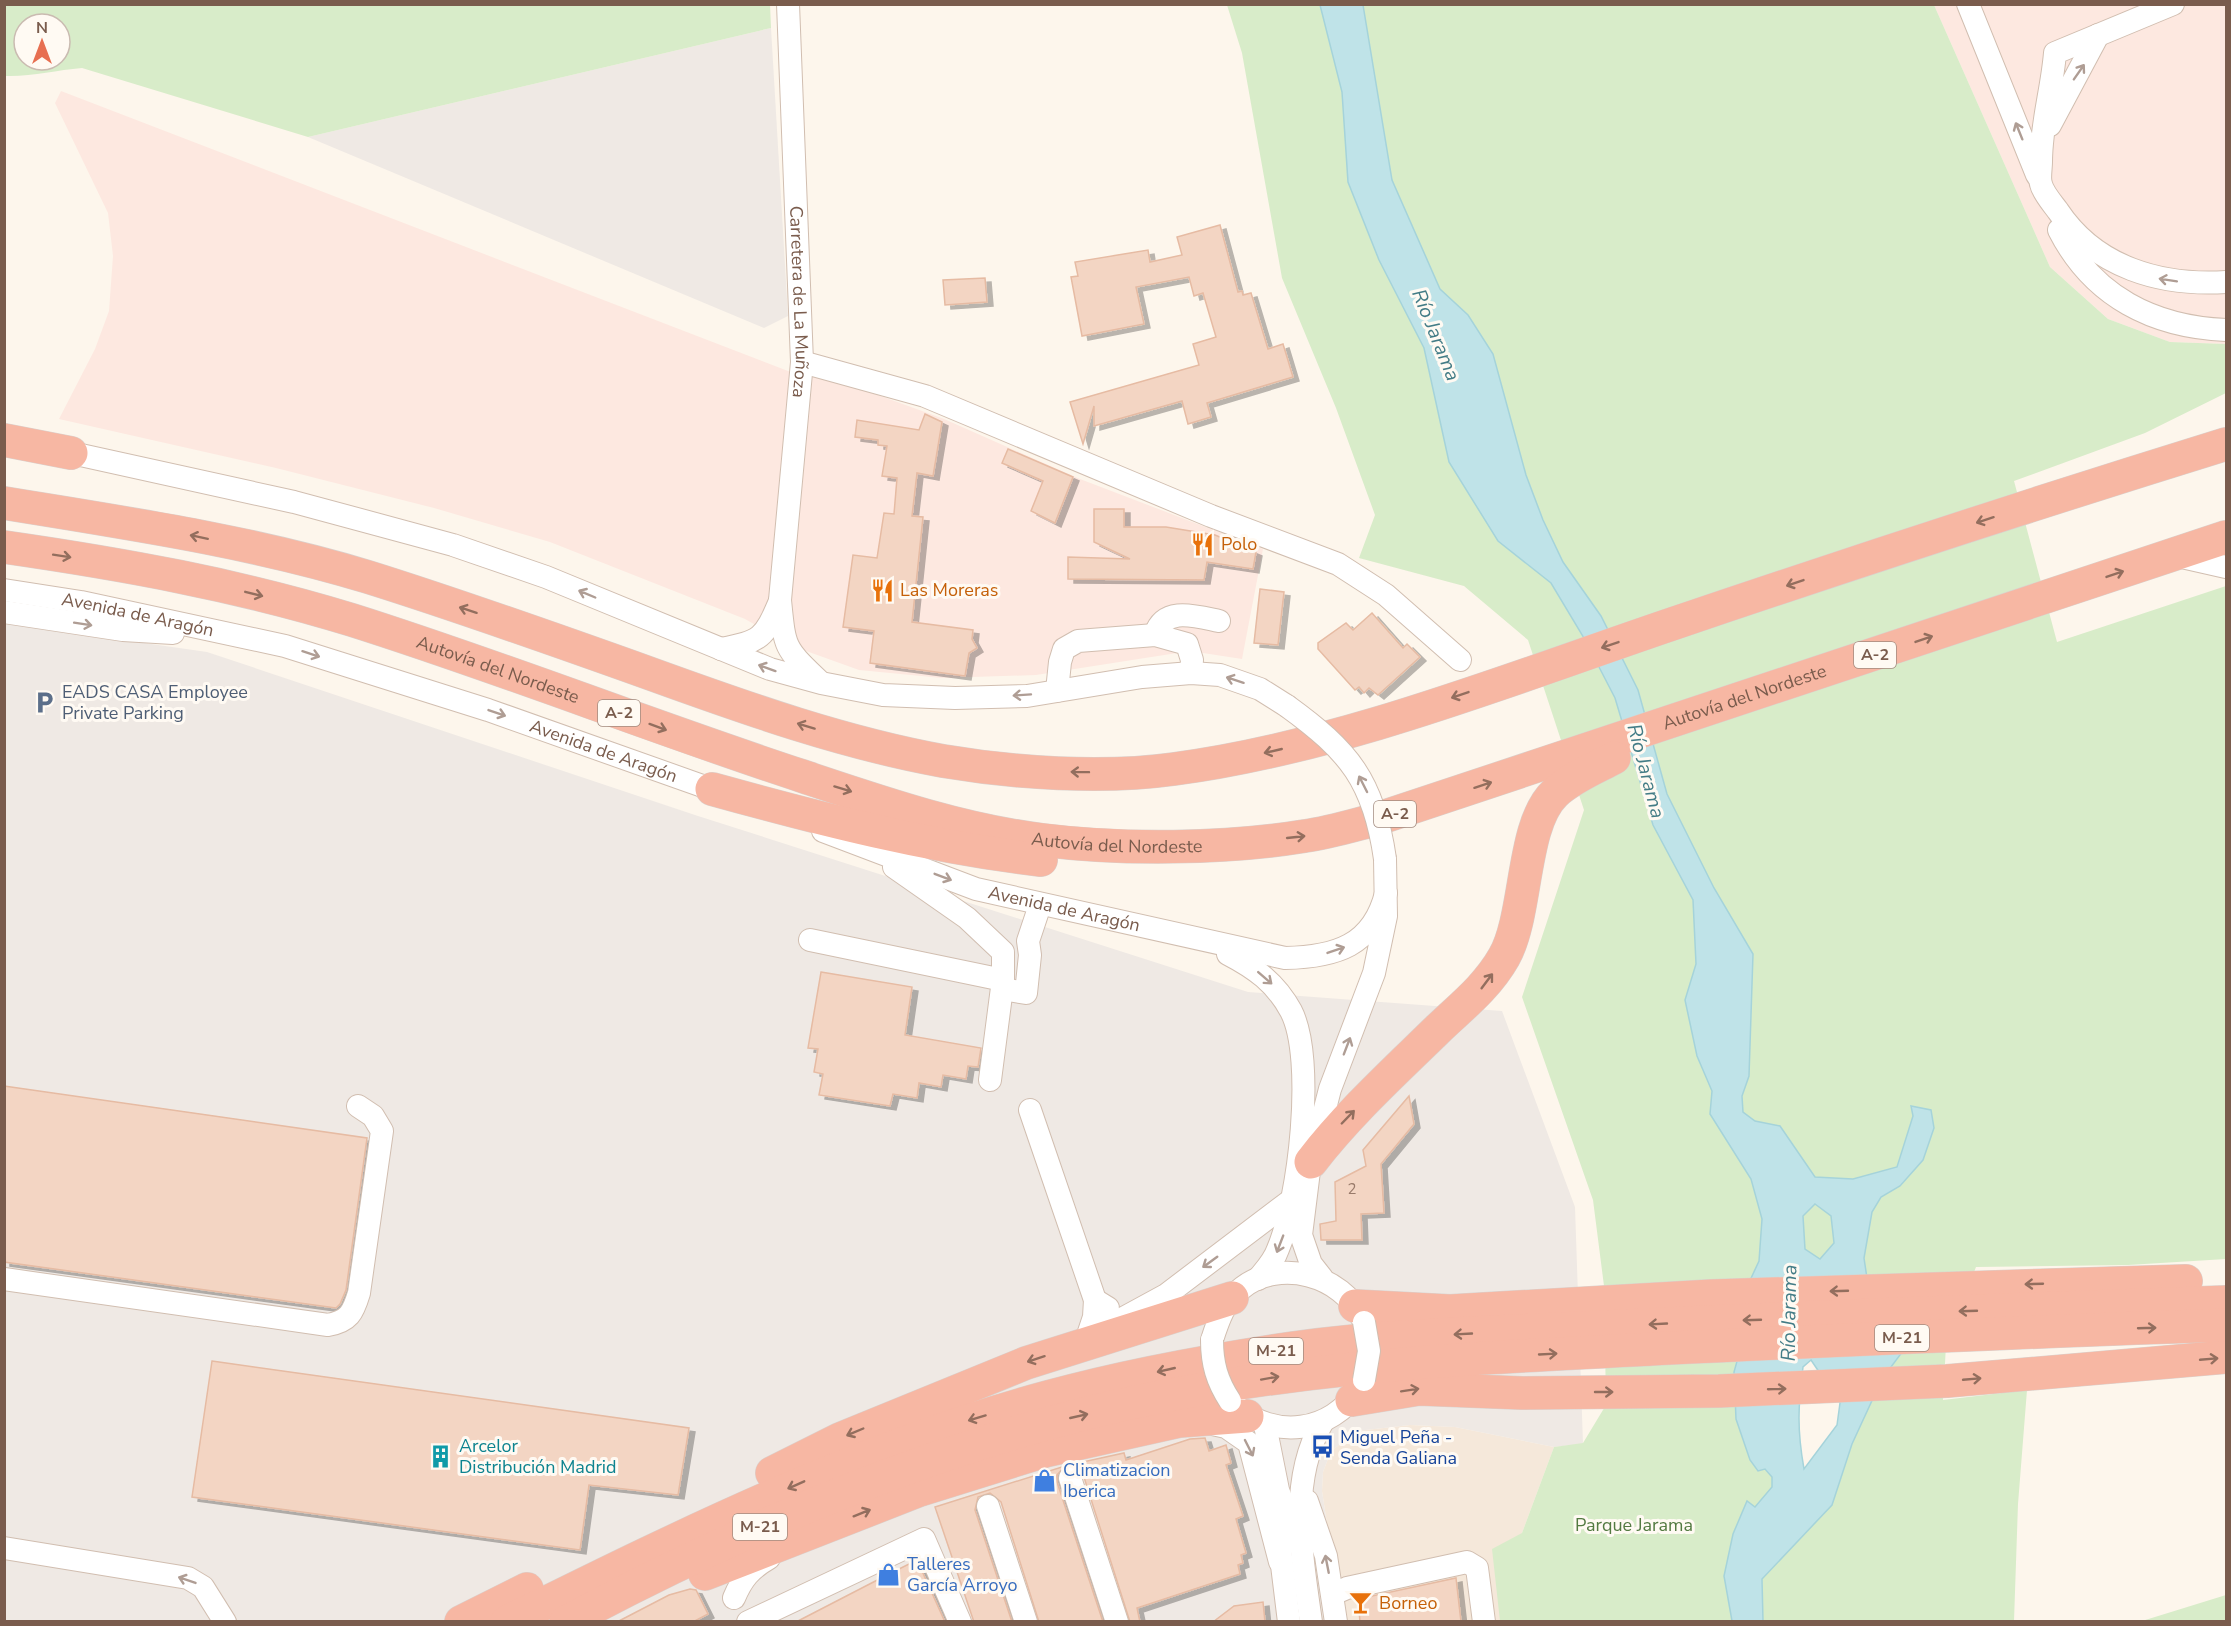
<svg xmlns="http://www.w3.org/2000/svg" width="2231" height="1626" font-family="'Nunito Sans',sans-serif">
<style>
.residential{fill:#f5e8da}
.commercial{fill:#fde8e0}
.industrial{fill:#efe9e4}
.green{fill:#d8ecc9;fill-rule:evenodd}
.water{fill:#bfe3e8;stroke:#a5d3da;stroke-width:1.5;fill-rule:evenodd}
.building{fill:#f3d5c3;stroke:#e6bba3;stroke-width:1.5;filter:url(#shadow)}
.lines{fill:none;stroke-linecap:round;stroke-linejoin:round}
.minor-casing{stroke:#d1beb0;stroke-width:24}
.highway-casing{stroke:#dad1cd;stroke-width:34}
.minor{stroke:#fff;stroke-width:22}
.highway{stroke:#f7b7a3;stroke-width:33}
.minor-bridge-casing{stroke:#d1beb0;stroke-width:24;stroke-linecap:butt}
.minor-bridge{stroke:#fff;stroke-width:22}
.oneway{stroke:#af9d94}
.oneway2{stroke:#936e5e}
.labels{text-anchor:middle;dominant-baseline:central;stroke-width:6;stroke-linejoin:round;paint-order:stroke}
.number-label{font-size:15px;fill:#987a6a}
.shield{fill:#fffaf3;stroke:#a28b7f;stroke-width:1.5}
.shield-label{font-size:16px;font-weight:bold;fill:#7a5c4d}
.street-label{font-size:18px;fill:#7a5c4d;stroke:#fffaf3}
.food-label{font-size:18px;fill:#c56008;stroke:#fffaf3;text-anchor:start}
.service-label{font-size:18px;fill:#4e5e75;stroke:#fffaf3;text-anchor:start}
.transit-label{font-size:18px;fill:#164399;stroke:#fffaf3;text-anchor:start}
.culture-label{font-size:18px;fill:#0d838f;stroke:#fffaf3;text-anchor:start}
.shop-label{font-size:18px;fill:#366cbe;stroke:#fffaf3;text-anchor:start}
.park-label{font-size:18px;fill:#537a41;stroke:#fffaf3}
.water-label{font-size:20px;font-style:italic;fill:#437c86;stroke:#fffaf3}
</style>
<defs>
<filter id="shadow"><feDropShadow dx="6" dy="4" stdDeviation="0" flood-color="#0004"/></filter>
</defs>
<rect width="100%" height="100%" fill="#fdf6ec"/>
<path class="residential" d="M1410,1425L1455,1427L1554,1447L1522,1533L1501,1621H1342L1322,1491L1323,1472L1331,1451L1357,1431Z"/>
<g class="commercial">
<path d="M1934,5H2226V344L2170,342L2108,319L2050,267Z"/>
<path d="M61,91L788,371L845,383L944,419L1080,479L1263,549L1242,659L1190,651L1036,675L942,678L859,670L795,647L745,619L550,542L434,508L276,468L59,419L95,349L109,311L113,256L108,213L55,103Z"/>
</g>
<g class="industrial">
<path d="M771,28L788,316L764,328L308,137Z"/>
<path d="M5,623L207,652L698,816L1248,992L1502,1011L1575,1207L1583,1444L1554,1447L1455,1427L1410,1425L1357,1431L1331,1451L1323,1472L1322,1491L1342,1621L5,1622Z"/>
</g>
<g class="green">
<path d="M5,4H770L771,28L308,137L82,68C56,70 31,77 5,76ZM24,24H60V60H24Z"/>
<path d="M1227,5H1934L2050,267L2108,319L2170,342L2226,344V393L2145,433L2014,481L2057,642L2226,586V1259L2128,1265L1976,1267L1946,1345L1943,1400L2027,1390L2018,1504L2014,1621H1763L1762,1579L1832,1505L1852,1444L1882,1379L1906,1348L1809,1349L1744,1441L1750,1460L1758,1471L1765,1469L1772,1477V1487L1755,1508L1747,1501L1724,1576L1732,1621H1500L1492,1549L1522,1533L1554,1447L1583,1443L1606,1405L1604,1286L1593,1200L1522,997L1584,810L1528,640L1464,586L1359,558L1375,515L1336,408L1282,278L1242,53Z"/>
<path d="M2226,1595V1621H2142Z"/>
</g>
<path class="water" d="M1320,5H1363L1392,180L1440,289L1468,315L1493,354L1526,475L1543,520L1563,562L1601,616L1638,690L1667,794L1714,888L1753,954L1749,1076L1742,1096L1743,1112L1755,1121L1780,1126L1815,1177L1853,1179L1897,1167L1913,1116L1911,1106L1931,1110L1934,1128L1923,1160L1900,1186L1881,1197L1872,1212L1864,1258L1867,1278L1906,1347L1882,1379L1852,1444L1832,1505L1762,1579L1763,1621H1732L1724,1576L1733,1534L1747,1501L1755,1507L1772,1487V1477L1765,1469L1758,1471L1750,1460L1736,1419L1734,1372L1751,1311L1746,1289L1759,1261L1762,1219L1751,1179L1710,1114L1712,1091L1697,1056L1685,1000L1696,964L1693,900L1653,825L1615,698L1584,638L1551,583L1498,541L1449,462L1424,348L1379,260L1348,182L1342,92ZM1815,1204L1831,1216L1834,1243L1820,1259L1805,1249L1803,1216ZM1811,1360L1840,1403L1837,1425L1804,1469C1797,1430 1798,1406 1803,1367Z"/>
<g class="building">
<path d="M1220,225L1238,292L1242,291L1243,295L1251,293L1268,349L1283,344L1293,377L1207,403L1211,417L1188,424L1182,401L1094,426V406L1083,444L1070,402L1199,365L1193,344L1216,337L1203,293L1194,296L1189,277L1136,287L1144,324L1082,336L1071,277L1078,276L1075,262L1148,250L1150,262L1182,255L1177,237Z"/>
<path d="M985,278L987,302L945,305L943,280Z"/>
<path d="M925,414L942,422L933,476L917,473L912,516L923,517L912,622L973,630L972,639L977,648L969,653L965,676L870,663L874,631L843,627L853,555L877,558L884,513L894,514L897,478L882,476L887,446L878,445V440L855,437L857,420L919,430Z"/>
<path d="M1008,449L1073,477L1055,523L1031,511L1043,481L1002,463Z"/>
<path d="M1094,509H1124V527H1166L1215,535L1256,552L1253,569L1207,562L1204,580L1068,579V557L1130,559L1094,542Z"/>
<path d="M1260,589L1284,592L1278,645L1254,643Z"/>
<path d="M1372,613L1403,648L1407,644L1420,657L1378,695L1369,688L1364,693L1359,687L1355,690L1318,649V643L1346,623L1353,630Z"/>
<path d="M821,972L912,987L905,1035L981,1048L978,1067L968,1066L966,1079L943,1075L941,1087L919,1083L917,1098L893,1094L890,1106L819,1095L823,1074L814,1072L818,1049L808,1048Z"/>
<path d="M4,1086L367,1138L346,1290L340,1304L336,1308L4,1262Z"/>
<path d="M1409,1096L1414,1124L1381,1164L1384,1213L1361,1214L1362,1240H1321L1320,1224L1336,1221L1335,1182L1366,1166L1363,1150Z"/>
<path d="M212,1361L689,1428L678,1495L589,1485L580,1550L192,1497Z"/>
<path d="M1205,1438L1209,1451L1226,1445L1231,1463L1226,1465L1243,1516L1236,1519L1246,1553L1241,1555L1243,1563L1238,1565L1240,1574L1137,1608L1140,1622H1130L1083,1474L1079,1468L1069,1465L1124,1453L1126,1460L1190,1439Z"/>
<path d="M1065,1466L1057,1475V1482L1103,1622H1039L1001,1502L990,1493L978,1497L975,1510L1012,1622H974L935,1507Z"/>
<path d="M917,1560L945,1622H796L889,1574Z"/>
<path d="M1456,1578L1461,1622H1360L1358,1599Z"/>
<path d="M690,1589L696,1590L708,1614L693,1622H617L669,1595Z"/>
<path d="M1263,1602L1265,1622H1213L1234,1606Z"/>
</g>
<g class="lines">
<defs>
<g id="minor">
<path id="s1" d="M788,4L802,362L780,600C785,650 784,647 820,682"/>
<path d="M1968,4L2037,175"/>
<path d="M2173,4L2055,53C2052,90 2041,124 2041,162C2041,168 2039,178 2041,184C2043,193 2053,204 2058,211C2096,268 2161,286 2226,282"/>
<path d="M2050,125L2098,35"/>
<path d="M2059,230C2093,297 2154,327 2226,330"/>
<path d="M802,362L925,396L1211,516L1338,564L1386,595L1460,660"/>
<path d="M58,450L294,502L453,545L546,577L770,669L821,683L883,695L955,698L1027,696L1142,677L1191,673L1220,675L1260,689L1287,706"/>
<path d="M2173,555L2226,567"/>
<path id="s2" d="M4,590L81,602L285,646L488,710L725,794"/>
<path d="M4,612L123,630L173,633"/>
<path d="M1155,635C1164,606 1195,616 1219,621"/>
<path d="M721,649C761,641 764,639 780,601"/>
<path d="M1057,691L1060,662L1064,649L1078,641L1155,635L1187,644L1192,660L1191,673"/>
<path id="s3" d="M823,831L976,889L1285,958C1335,957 1373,946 1386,893"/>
<path d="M894,867L967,918L1003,952V980L990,1080"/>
<path d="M810,940L1003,980"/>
<path d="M1228,954C1255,968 1276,983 1291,1011C1316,1059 1299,1200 1278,1249C1274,1261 1266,1269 1258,1279"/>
<path d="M1002,989L1026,993L1030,955L1028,941L1040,905"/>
<path d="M1030,1110L1095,1300"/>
<path d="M1322,1278L1311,1264L1301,1235L1309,1171L1330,1089L1374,973L1386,916L1385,859"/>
<path d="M4,1279L328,1325C349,1321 353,1313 359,1293L382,1131L373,1116L358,1106"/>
<path d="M1109,1326L1166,1295L1290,1201"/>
<path d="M1087,1338L1094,1317L1095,1300L1108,1308"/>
<path d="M1212,1340C1218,1321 1225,1300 1242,1288C1280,1258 1342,1275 1362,1318"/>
<path d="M1236,1406C1274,1440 1331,1433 1359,1389"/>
<path d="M1208,1423L1226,1427L1249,1443L1280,1562"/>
<path d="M1265,1425L1278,1490L1296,1540"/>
<path d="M1070,1478L1117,1622"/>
<path d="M1307,1501L1326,1556L1336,1622"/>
<path d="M988,1506L1026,1622"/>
<path d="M4,1548L188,1578L203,1587L225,1622"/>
<path d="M1280,1549L1289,1622"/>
<path d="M1333,1594L1347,1588L1467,1562L1477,1568L1484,1622"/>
<path d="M734,1598C742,1579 750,1569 769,1558"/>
<path d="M748,1622L924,1539L960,1622"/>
<path d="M1311,1622C1302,1557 1288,1482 1322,1423"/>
</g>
<g id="highway">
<path d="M4,440L71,453"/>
<path d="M4,503C126,523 250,541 368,577C464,607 559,641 654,675C748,709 844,743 943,761C1014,773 1102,779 1174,769C1341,747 1515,677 1675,623C1858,561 2042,501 2226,444"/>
<path id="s4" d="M4,547C122,564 239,585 352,620C504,668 652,727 802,776C880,802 961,830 1043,840C1122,850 1226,849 1305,836C1328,833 1351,826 1374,820L2226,537"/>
<path d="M712,789C820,819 929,847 1041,860"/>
<path d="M1311,1162C1348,1114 1393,1073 1437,1030C1461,1007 1487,987 1504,957C1528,915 1521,825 1555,793C1571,778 1595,768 1614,758"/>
<path d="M1355,1306L1450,1311L1711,1296L2186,1281"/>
<path d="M1352,1400L1419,1389L1522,1393L1719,1391L1947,1381L2226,1357"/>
<path d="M772,1473L840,1439L1026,1363L1232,1298"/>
<path d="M705,1574L920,1490L1045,1451L1180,1421L1247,1416"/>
<path d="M461,1622L527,1589"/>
<path d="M507,1622C683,1535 858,1448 1048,1397C1128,1375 1211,1360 1293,1348C1401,1333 1512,1332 1621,1326C1823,1316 2025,1309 2226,1302"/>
<path d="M566,1622C723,1538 886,1467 1057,1421C1252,1368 1452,1359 1652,1349C1844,1340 2035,1331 2226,1325"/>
</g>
</defs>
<use href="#minor" class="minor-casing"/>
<use href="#highway" class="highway-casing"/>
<use href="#minor" class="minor"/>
<use href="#highway" class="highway"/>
<defs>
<g id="minor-bridge">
<path d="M1287,706C1349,751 1374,781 1385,859"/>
<path d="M1212,1340C1212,1364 1217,1381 1230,1401"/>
<path d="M1364,1380L1369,1351L1364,1322"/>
</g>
</defs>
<use href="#minor-bridge" class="minor-bridge-casing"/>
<use href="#minor-bridge" class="minor-bridge"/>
</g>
<defs><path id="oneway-shaft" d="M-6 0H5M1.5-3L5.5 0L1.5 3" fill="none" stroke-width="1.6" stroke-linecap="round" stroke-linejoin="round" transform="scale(1.5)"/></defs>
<g class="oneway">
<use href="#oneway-shaft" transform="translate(2079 72) rotate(-55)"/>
<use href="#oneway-shaft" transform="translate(2019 131) rotate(-112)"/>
<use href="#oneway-shaft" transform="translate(2168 280) rotate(-171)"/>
<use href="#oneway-shaft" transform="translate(587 594) rotate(-157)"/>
<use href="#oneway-shaft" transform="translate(83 624) rotate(9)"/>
<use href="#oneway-shaft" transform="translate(311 654) rotate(18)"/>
<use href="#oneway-shaft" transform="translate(767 668) rotate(-160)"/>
<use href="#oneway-shaft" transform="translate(1235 680) rotate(-162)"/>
<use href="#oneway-shaft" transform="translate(1022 695) rotate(176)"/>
<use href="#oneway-shaft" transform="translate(497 713) rotate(19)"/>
<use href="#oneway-shaft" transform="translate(1363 784) rotate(-117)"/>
<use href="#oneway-shaft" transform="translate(943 877) rotate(21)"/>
<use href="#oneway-shaft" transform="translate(1336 950) rotate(-19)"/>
<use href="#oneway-shaft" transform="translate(1265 978) rotate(41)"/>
<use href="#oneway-shaft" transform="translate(1347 1046) rotate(-69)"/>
<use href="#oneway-shaft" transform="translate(1280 1244) rotate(111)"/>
<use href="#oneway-shaft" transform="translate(1210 1262) rotate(144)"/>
<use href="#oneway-shaft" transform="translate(1249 1448) rotate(63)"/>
<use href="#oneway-shaft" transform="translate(1327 1564) rotate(-101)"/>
<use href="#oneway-shaft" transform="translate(187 1580) rotate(-161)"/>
</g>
<g class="oneway2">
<use href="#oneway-shaft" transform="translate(1985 520) rotate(162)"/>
<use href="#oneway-shaft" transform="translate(199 537) rotate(-168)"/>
<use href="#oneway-shaft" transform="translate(62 556) rotate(9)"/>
<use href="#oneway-shaft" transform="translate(2115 574) rotate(-19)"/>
<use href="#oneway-shaft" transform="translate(1795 583) rotate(161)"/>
<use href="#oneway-shaft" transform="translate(254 594) rotate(14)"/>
<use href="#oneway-shaft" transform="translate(468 610) rotate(-162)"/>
<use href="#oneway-shaft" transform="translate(1924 639) rotate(-19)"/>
<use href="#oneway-shaft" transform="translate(1610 645) rotate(161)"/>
<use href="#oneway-shaft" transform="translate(1460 695) rotate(161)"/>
<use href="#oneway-shaft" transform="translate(806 726) rotate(-163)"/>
<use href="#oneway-shaft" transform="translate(658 727) rotate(20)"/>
<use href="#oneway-shaft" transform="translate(1273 751) rotate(167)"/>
<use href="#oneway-shaft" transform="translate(1080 772) rotate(-179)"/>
<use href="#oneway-shaft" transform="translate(1483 785) rotate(-18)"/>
<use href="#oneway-shaft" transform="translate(843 789) rotate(17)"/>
<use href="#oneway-shaft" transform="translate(1296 837) rotate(-6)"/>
<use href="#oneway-shaft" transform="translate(1487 981) rotate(-53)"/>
<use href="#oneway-shaft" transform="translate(1348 1117) rotate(-46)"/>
<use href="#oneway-shaft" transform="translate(2034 1284) rotate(178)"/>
<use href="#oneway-shaft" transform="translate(1839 1291) rotate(178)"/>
<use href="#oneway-shaft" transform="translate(1968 1311) rotate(178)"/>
<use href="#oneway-shaft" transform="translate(1752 1320) rotate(178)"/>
<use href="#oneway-shaft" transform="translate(1658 1324) rotate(177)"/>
<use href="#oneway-shaft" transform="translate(2147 1328) rotate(-2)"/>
<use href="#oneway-shaft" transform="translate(1463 1334) rotate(177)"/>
<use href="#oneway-shaft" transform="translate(1548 1354) rotate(-3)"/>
<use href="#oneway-shaft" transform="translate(1036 1359) rotate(162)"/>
<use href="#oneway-shaft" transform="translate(2209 1359) rotate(-5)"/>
<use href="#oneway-shaft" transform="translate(1166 1370) rotate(167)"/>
<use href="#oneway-shaft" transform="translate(1270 1378) rotate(-10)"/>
<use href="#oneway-shaft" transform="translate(1972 1379) rotate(-5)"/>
<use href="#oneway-shaft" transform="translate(1777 1389) rotate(-2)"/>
<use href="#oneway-shaft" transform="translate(1410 1390) rotate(-9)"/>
<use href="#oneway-shaft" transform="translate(1604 1392)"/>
<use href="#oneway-shaft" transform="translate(1079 1416) rotate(-13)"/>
<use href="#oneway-shaft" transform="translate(977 1418) rotate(163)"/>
<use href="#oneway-shaft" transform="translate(855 1432) rotate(157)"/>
<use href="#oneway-shaft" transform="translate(796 1485) rotate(156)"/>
<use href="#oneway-shaft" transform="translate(862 1513) rotate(-22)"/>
</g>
<defs>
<symbol id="restaurant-bare" viewBox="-9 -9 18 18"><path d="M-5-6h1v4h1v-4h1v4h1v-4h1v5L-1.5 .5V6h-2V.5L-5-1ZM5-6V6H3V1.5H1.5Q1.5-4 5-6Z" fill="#e8710a" stroke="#fffaf3" stroke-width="2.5" paint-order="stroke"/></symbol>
<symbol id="parking-bare" viewBox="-9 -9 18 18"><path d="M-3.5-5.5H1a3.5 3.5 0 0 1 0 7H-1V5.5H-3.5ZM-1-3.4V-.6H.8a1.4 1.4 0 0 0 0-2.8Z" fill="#5c6f8a" stroke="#fffaf3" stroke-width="2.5" paint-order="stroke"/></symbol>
<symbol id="bus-bare" viewBox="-9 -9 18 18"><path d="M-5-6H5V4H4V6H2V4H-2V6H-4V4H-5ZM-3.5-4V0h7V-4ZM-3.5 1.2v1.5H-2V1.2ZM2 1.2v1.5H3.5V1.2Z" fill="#1a4fb4" stroke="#fffaf3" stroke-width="2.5" paint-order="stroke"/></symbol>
<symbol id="building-bare" viewBox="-9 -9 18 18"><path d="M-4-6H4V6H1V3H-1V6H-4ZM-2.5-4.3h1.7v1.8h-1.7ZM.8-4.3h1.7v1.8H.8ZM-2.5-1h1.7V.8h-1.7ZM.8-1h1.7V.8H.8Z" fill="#0f9aa8" stroke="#fffaf3" stroke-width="2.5" paint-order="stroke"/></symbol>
<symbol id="shop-bare" viewBox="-9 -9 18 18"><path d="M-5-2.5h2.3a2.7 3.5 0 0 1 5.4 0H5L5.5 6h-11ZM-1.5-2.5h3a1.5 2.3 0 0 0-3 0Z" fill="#3f7fe0" stroke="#fffaf3" stroke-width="2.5" paint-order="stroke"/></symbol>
<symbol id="bar-bare" viewBox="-9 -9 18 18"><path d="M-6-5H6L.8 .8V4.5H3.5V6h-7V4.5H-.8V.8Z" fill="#e8710a" stroke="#fffaf3" stroke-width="2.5" paint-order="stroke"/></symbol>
</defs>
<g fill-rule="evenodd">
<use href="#restaurant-bare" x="1186" y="528" width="33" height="33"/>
<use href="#restaurant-bare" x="866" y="574" width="33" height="33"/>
<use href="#parking-bare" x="28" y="686" width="33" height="33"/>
<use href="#bus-bare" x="1306" y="1430" width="33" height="33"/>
<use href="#building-bare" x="424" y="1440" width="33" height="33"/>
<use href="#shop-bare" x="1028" y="1464" width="33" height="33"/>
<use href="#shop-bare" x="872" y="1558" width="33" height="33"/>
<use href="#bar-bare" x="1344" y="1586" width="33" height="33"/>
</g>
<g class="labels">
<g class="number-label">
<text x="1352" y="1189">2</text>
</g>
<g class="shield">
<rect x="1854" y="642" width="42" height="26" rx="4.5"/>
<rect x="598" y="700" width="42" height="26" rx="4.5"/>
<rect x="1374" y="801" width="42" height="26" rx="4.5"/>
<rect x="1875" y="1325" width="54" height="26" rx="4.5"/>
<rect x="1249" y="1338" width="54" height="26" rx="4.5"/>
<rect x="733" y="1514" width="54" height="26" rx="4.5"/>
</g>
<g class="shield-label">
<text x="1875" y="655">A-2</text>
<text x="619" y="713">A-2</text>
<text x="1395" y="814">A-2</text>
<text x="1902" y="1338">M-21</text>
<text x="1276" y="1351">M-21</text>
<text x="760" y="1527">M-21</text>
</g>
<g class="street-label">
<text stroke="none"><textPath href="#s1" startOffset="298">Carretera de La Muñoza</textPath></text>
<text stroke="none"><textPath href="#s2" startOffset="136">Avenida de Aragón</textPath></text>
<text stroke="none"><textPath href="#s4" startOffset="510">Autovía del Nordeste</textPath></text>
<text stroke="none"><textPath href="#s4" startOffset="1806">Autovía del Nordeste</textPath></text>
<text stroke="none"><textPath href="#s2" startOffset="622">Avenida de Aragón</textPath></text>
<text stroke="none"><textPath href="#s4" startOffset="1156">Autovía del Nordeste</textPath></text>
<text stroke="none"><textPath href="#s3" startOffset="254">Avenida de Aragón</textPath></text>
</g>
<g class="food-label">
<text x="1221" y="544">Polo</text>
<text x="900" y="590">Las Moreras</text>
<text x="1379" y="1603">Borneo</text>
</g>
<g class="service-label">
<text x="62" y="692">EADS CASA Employee<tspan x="62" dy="21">Private Parking</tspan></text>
</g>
<g class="transit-label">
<text x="1340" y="1437">Miguel Peña -<tspan x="1340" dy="21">Senda Galiana</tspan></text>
</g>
<g class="culture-label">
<text x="459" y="1446">Arcelor<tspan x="459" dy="21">Distribución Madrid</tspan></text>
</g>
<g class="shop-label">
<text x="1063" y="1470">Climatizacion<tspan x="1063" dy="21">Iberica</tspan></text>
<text x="907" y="1564">Talleres<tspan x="907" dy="21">García Arroyo</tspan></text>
</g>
<g class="park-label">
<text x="1634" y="1525">Parque Jarama</text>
</g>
<g class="water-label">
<text transform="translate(1436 335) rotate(68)">Río Jarama</text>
<text transform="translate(1646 771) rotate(75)">Río Jarama</text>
<text transform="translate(1789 1313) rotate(-89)">Río Jarama</text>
</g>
</g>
<rect width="2231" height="1626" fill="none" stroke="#7a5c4d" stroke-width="12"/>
<g transform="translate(42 42)"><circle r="28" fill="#fffaf3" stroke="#cabbb1" stroke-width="1.5"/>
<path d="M0-4.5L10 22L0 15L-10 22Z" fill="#e76f51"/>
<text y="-9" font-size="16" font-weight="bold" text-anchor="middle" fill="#7a5c4d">N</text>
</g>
</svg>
